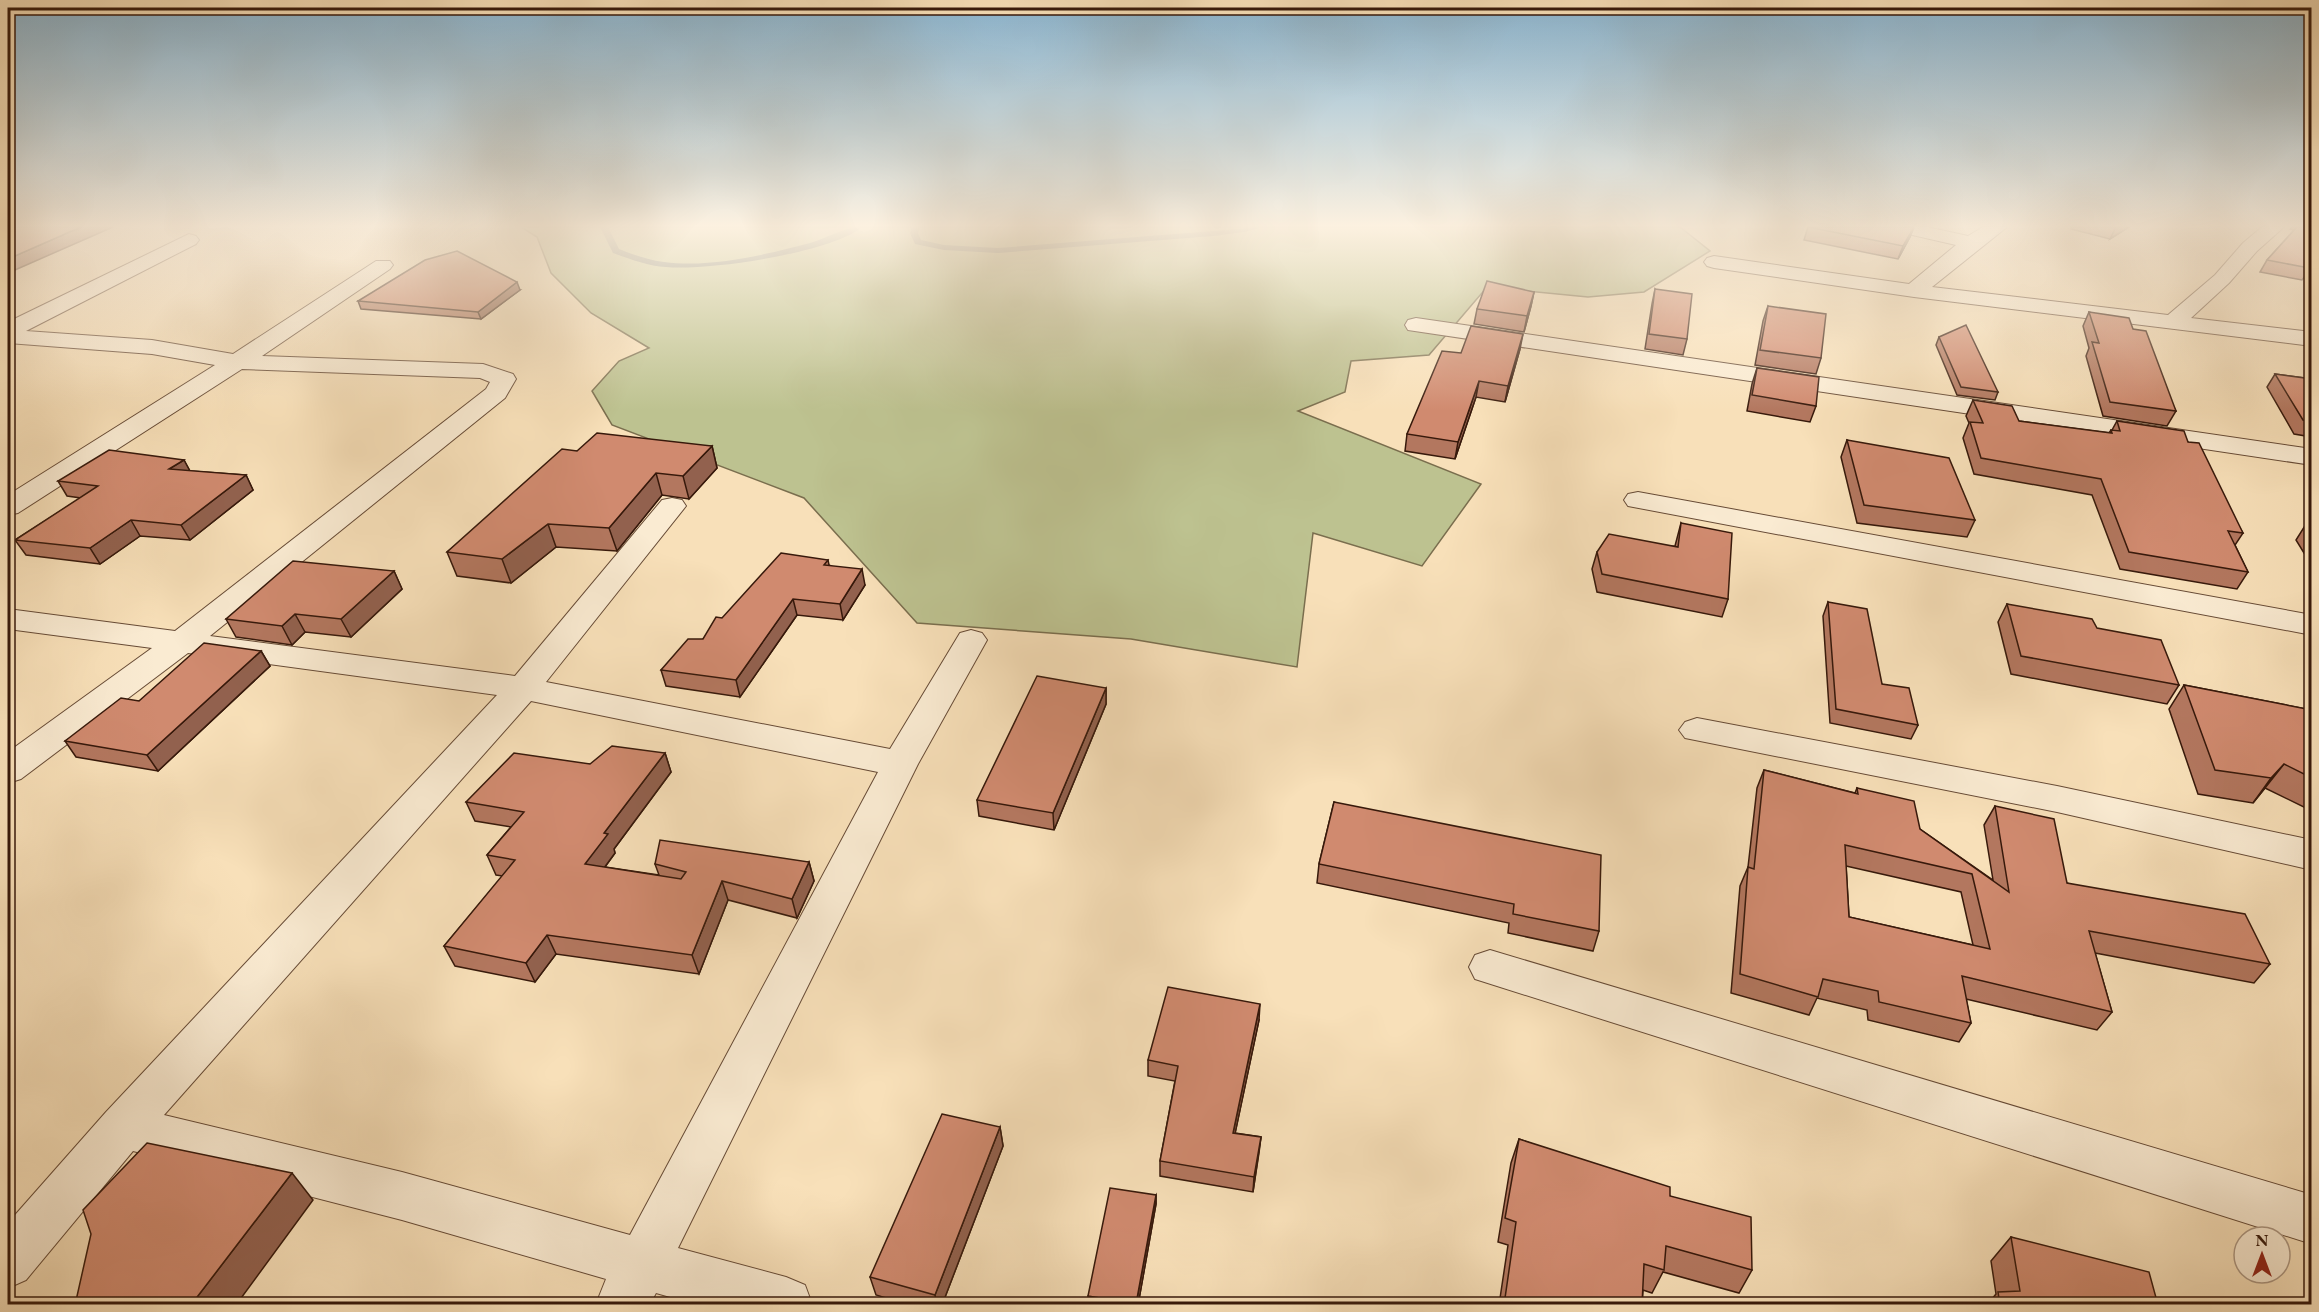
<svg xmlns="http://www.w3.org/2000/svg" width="2319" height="1312" font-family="'EB Garamond',serif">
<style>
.green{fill:#bdc290;stroke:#7a6e4e;stroke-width:1.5}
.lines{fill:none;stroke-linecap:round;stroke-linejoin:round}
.stream{fill:#757b71;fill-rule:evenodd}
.street-casing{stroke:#674b36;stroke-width:2}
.street{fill:#faebd2;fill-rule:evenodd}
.wall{fill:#b3775f;stroke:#37190b;stroke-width:1.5;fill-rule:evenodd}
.shaded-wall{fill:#92614e;stroke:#37190b;stroke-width:1.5}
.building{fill:#d08a6f;stroke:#37190b;stroke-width:1.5;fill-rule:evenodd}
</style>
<rect width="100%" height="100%" fill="#f8e0b9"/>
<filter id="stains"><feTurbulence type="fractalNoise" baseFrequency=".00333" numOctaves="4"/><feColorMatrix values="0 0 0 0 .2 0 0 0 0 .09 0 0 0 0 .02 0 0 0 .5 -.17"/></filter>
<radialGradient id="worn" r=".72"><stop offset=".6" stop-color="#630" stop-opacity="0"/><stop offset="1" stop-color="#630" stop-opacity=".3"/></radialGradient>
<path class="green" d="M521,227H1680L1710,251L1644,292L1588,297L1487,287L1429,355L1351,361L1345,392L1298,411L1481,484L1422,566L1313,533L1297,667L1131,639L917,623L804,498L612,425L592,391L619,361L649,348L591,313L551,273L537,237Z"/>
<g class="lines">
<g class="stream">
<path d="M600,227H608L619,249C634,255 648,260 664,262C711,268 764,255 810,243C827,238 844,227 862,227C831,253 707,271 666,267C648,266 630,259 613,253Z"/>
<path d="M912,227H920L918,233L921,240L944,245L998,248L1264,227L1244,232L1213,236L998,253L944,250L915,244L910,233Z"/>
</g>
<defs>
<g id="street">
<path d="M1892,227H1927L1968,236L1983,227H2007L1932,287L2168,315L2215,275L2243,243L2262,227H2284L2257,251L2229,283L2191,318L2312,332V346L1914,297L1714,268L1707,266L1704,262L1707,258L1714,256L1909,284L1956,245L1895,231Z"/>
<path d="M189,234L196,236L199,240L196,244L26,331L152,340L233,354L376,261H390L393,265L390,269L262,356L483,364L513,374L516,379L505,398L210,636L515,676L662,500L672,498L682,500L686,506L546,682L890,749L960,633L971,630L982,633L987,640L918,764L678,1248L786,1277L805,1285L812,1304H695L656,1293L650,1304H596L606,1279L402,1220L133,1151L26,1280L8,1288V1223L106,1112L497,695L188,653L21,779L8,783V752L152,648L8,629V609L175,631L486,389L490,382L480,378L242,369L18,513L8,515V495L215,365L152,354L8,343V322ZM531,701L878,772L630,1235L402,1172L164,1115Z"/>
<path d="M1416,318L2312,449V465L1408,330L1405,325L1408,320Z"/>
<path d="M1638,492L2312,615V635L1628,506L1624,500L1628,494Z"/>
<path d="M1697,718L2057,786L2312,840V870L2057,812L1685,738L1679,730L1685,722Z"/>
<path d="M1490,950L2312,1195V1244L1475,979L1469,967L1475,955Z"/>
</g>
</defs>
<use href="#street" class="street-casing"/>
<use href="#street" class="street"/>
</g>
<g class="wall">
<path d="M1808,227H1914L1910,237L1898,259L1804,240Z"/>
<path d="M2071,227H2129L2110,239L2071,229Z"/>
<path d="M2292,227H2312V273L2308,272L2302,280L2260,272L2267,260L2294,230L2290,229Z"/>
<path d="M1655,289L1687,339L1683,355L1645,349L1652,304Z"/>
<path d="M520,290L481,319L361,309L358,301Z"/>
<path d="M1534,292L1531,306L1524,332L1474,324L1477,309Z"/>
<path d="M1768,306L1821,358L1816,374L1755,365L1763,321Z"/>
<path d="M2089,312L2133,329L2176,411L2167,426L2103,416L2086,356L2089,348L2083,326Z"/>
<path d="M1939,337L1998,392L1995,400L1957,395L1936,345Z"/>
<path d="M1520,349L1505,402L1476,397L1455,459L1405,451L1407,434L1461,353Z"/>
<path d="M1757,368L1816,406L1810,422L1747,411L1752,384Z"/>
<path d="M2275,374L2312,379V437L2294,434L2267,387Z"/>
<path d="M1973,400L2019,421L2109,433L2111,430H2112L2117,421L2188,442L2243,533L2235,545L2248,572L2237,589L2120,569L2092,495L1974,474L1963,438L1969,423L1966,416Z"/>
<path d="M1847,440L1975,520L1967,537L1857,523L1841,457Z"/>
<path d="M712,446L717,468L689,499L662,495L617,551L556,547L511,583L457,576L447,552L577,451Z"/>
<path d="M184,460L190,471L246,475L253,490L190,540L140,536L100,564L26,555L15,540L81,498L67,496L58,481Z"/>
<path d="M1681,523L1728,599L1722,617L1597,592L1592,569L1597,552L1675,546Z"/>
<path d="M2306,524L2312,525V566L2296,540Z"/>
<path d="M828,560L829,565L865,585L843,620L797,615L740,697L666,686L661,670L703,639L722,618Z"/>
<path d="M394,571L402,589L351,637L305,632L292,645L236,637L226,619Z"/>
<path d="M1828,602L1882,684L1918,725L1911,739L1830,723L1823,616Z"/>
<path d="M2007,604L2179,685L2167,704L2011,674L1998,622Z"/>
<path d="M261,651L270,666L158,771L76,757L65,741L139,701Z"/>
<path d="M2184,685L2312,710V811L2265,788L2253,803L2198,794L2169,709Z"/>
<path d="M1106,688V704L1054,830L979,816L977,800Z"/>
<path d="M665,753L671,772L614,849L615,853L605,867L659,875L655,864L809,862L814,881L797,918L728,900L699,974L556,954L535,982L455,966L444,946L503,876L496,875L487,855L511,827L475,821L466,802L590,764Z"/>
<path d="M1764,770L1855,793L1857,788L1920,829L1993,880L1984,825L1995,806L2067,883L2270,964L2254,983L2095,953L2112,1012L2097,1030L1966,999L1971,1023L1959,1042L1868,1020L1867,1010L1817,998L1809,1015L1731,993L1740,886L1748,867L1757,788ZM1846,866L1961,892L1973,945L1849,917Z"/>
<path d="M1334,802L1599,931L1593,951L1508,933L1509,923L1317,883L1319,864Z"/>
<path d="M1259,1020L1235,1133L1261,1137L1253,1192L1160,1176V1161L1175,1081L1148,1076V1060Z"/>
<path d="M1000,1127L1003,1146L942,1305H909L876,1295L870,1277Z"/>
<path d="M1519,1139L1670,1196L1752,1270L1739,1293L1663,1272L1652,1293L1643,1290L1642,1305H1499L1508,1245L1498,1242L1511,1163Z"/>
<path d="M1156,1195V1204L1138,1305H1089L1088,1296Z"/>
<path d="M2011,1237L2158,1305H1987L1996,1294L1991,1261Z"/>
</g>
<g class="shaded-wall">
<path d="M81,227H113L8,273V259Z"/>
<path d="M1914,227L1910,237L1898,259L1903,246Z"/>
<path d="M2116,227H2129L2110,239Z"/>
<path d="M517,282L520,290L481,319L478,312Z"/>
<path d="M1534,292L1531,306L1524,332L1527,316Z"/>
<path d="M1523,334L1520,349L1505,402L1508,386Z"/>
<path d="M1479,381L1476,397L1455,459L1458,442Z"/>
<path d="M712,446L717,468L689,499L683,476Z"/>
<path d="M184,460L192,475L169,469Z"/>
<path d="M656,473L662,495L617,551L609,528Z"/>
<path d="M246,475L253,490L190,540L181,525Z"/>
<path d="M131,520L140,536L100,564L90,548Z"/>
<path d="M548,524L556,547L511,583L502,559Z"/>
<path d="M862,569L865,585L843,620L840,604Z"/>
<path d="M394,571L402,589L351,637L341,619Z"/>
<path d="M793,599L797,615L740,697L736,680Z"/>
<path d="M295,614L305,632L292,645L282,626Z"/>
<path d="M261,651L270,666L158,771L147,755Z"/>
<path d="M1106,688V704L1054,830L1053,813Z"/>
<path d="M665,753L671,772L614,849L615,853L593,883L585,864L604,833Z"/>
<path d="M2284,764L2265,788L2253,803L2271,778Z"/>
<path d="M809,862L814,881L797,918L792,899Z"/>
<path d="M722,881L728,900L699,974L692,955Z"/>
<path d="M547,935L556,954L535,982L526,963Z"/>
<path d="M1260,1004L1259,1020L1232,1148L1233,1133Z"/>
<path d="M1000,1127L1003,1146L942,1305H937L935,1295Z"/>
<path d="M1261,1137L1259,1153L1253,1192L1254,1177Z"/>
<path d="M292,1173L313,1200L236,1305H191Z"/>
<path d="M1156,1195V1204L1138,1305H1136Z"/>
</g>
<g class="building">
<path d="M8,227H81L8,259Z"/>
<path d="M1808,227H1914L1903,246Z"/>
<path d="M2297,227H2312V264L2309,268L2267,260Z"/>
<path d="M457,251L517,282L478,312L358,301L425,260Z"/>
<path d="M1487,281L1534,292L1527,316L1477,309Z"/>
<path d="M1655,289L1692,294L1687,339L1649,334Z"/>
<path d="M1768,306L1826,314L1821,358L1760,350Z"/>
<path d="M2089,312L2129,318L2133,329L2146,331L2176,411L2110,402L2092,342L2099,343Z"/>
<path d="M1966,325L1998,392L1961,387L1939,337Z"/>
<path d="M1471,326L1523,334L1508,386L1479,381L1458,442L1407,434L1442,351L1461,353Z"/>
<path d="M1757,368L1819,377L1816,406L1752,395Z"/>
<path d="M2275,374L2312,379V422L2303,420Z"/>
<path d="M1973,400L2012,406L2019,421L2112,433L2111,430L2120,431L2117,421L2184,431L2188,442L2199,443L2243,533L2228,531L2248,572L2129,552L2101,479L1981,458L1970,422L1983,423Z"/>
<path d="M597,433L712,446L683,476L656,473L609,528L548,524L502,559L447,552L562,449L577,451Z"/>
<path d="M1847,440L1949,458L1975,520L1864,505Z"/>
<path d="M109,450L184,460L169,469L246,475L181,525L131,520L90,548L15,540L98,486L58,481Z"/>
<path d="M1681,523L1732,533L1728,599L1602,574L1597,552L1609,534L1678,547Z"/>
<path d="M2306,524L2312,525V532Z"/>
<path d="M781,553L828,560L824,565L862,569L840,604L793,599L736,680L661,670L688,639H703L716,617L722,618Z"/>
<path d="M293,561L394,571L341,619L295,614L282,626L226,619Z"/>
<path d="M1828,602L1867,609L1882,684L1909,688L1918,725L1836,709Z"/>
<path d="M2007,604L2092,619L2097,628L2161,640L2179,685L2021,656Z"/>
<path d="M204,643L261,651L147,755L65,741L121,698L139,701Z"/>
<path d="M1037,676L1106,688L1053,813L977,800Z"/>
<path d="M2184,685L2312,710V778L2284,764L2271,778L2215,770Z"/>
<path d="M612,746L665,753L604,833L608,834L585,864L681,879L686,872L655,864L660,840L809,862L792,899L722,881L692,955L547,935L526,963L444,946L515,860L487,855L524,812L466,802L514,753L590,764Z"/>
<path d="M1764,770L1858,794L1857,788L1914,801L1920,829L2009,892L1995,806L2054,819L2067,883L2245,914L2270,964L2089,931L2112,1012L1962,976L1971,1023L1879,1002L1878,991L1823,979L1818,997L1740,974L1748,867L1754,869ZM1845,845L1972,874L1990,949L1849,917Z"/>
<path d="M1334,802L1601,855L1599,931L1513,914L1514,904L1319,864Z"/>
<path d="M1168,987L1260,1004L1233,1133L1261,1137L1254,1177L1160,1161L1178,1066L1148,1060Z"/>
<path d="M942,1114L1000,1127L935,1295L870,1277Z"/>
<path d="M1519,1139L1670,1187V1196L1751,1217L1752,1270L1666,1246L1664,1270L1644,1264L1642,1305H1504L1516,1222L1505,1218Z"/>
<path d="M147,1143L292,1173L191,1305H75L91,1234L83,1210Z"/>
<path d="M1110,1188L1156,1195L1136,1304L1088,1296Z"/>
<path d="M2011,1237L2149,1272L2158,1305H2000L1998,1292L2020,1291Z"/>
</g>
<linearGradient id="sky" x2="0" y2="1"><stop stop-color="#8ab7d4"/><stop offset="0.55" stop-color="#fcf1e0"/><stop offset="1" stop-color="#fcf1e0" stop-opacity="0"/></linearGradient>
<rect width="2319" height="411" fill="url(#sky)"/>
<rect width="2319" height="1312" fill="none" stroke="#f8e0b9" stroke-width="30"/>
<rect x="9" y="9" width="2301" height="1294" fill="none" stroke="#37190b" stroke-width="3"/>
<rect x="15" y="15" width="2289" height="1282" fill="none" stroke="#37190b" stroke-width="1.5"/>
<g transform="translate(2262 1255)"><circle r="28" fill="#faebd2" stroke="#ac9782" stroke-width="1.5"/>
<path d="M0-4.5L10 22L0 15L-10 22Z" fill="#8f2418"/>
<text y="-9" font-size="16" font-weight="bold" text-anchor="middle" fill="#37190b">N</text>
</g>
<rect width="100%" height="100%" filter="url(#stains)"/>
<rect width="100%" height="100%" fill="url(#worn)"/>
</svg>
